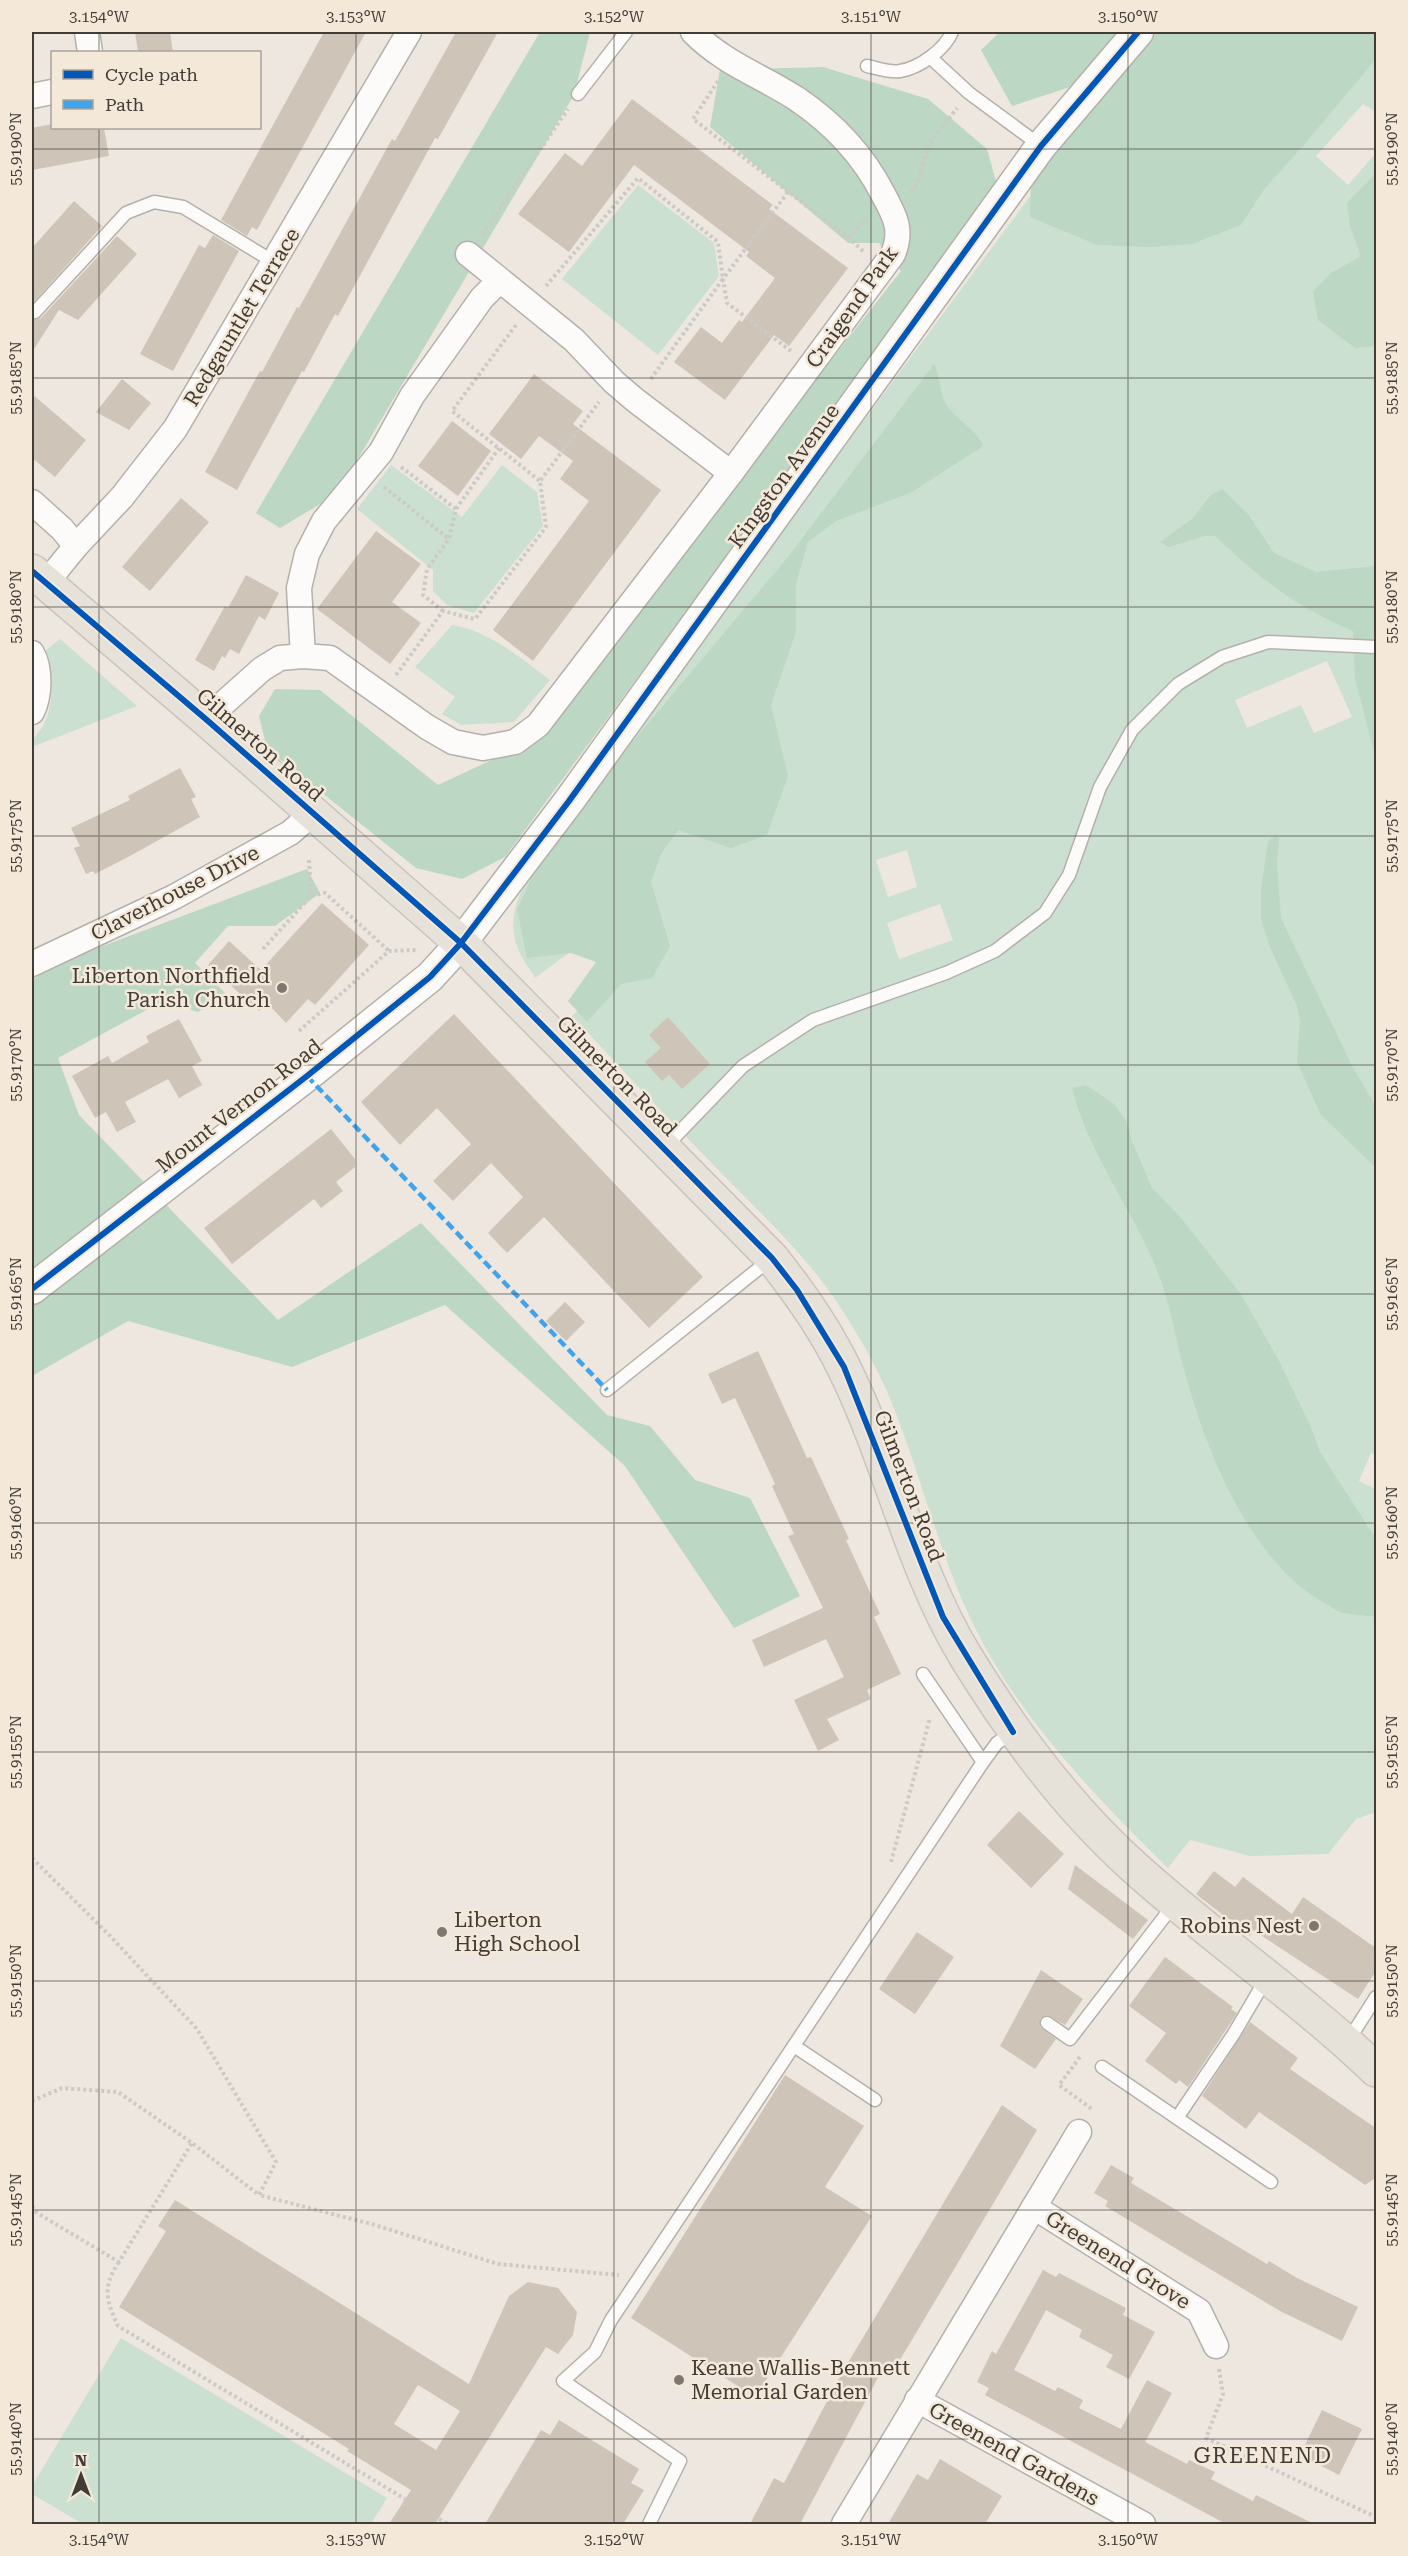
<svg xmlns="http://www.w3.org/2000/svg" width="1408" height="2556" font-family="'Roboto Serif',serif">
<style>
.green{fill:#cbe0d0;fill-rule:evenodd}
.forest{fill:#bcd7c4}
.building{fill:#cfc4b8;fill-rule:evenodd}
.lines{fill:none;stroke-linecap:round;stroke-linejoin:round}
.service-casing{stroke:#b5b0aa;stroke-width:15}
.minor-casing{stroke:#b5b0aa;stroke-width:27}
.tertiary-casing{stroke:#b5b0aa;stroke-width:33}
.primary-casing{stroke:#c8c4c0;stroke-width:36}
.path{stroke:#cccac7;stroke-width:4;stroke-dasharray:3 3;stroke-linecap:butt}
.service{stroke:#fcfbfa;stroke-width:12}
.minor{stroke:#fcfbfa;stroke-width:24}
.tertiary{stroke:#fcfbfa;stroke-width:30}
.primary{stroke:#e6e1d9;stroke-width:33}
.quiet{stroke:#3fa4eb;stroke-width:4.5;stroke-dasharray:9 4.5;stroke-linecap:butt}
.cycleway-casing{stroke:#f4e8d9;stroke-width:10}
.cycleway{stroke:#0057b8;stroke-width:6}
.ticks{fill:none;stroke:#413c36;stroke-width:1.5;stroke-opacity:0.45}
.poi-dot{fill:#7e7871;stroke:#f4e8d9;stroke-width:2}
.labels{text-anchor:middle;dominant-baseline:central;stroke-width:5;stroke-linejoin:round;paint-order:stroke}
.street-label{font-size:21px;fill:#413c36;stroke:#f4e8d9}
.poi-label{font-size:21px;fill:#413c36;stroke:#f4e8d9;text-anchor:end}
.neighbourhood-label{font-size:22px;letter-spacing:1.5px;fill:#413c36;stroke:#f4e8d9}
.neatline{fill:none;stroke:#413c36;stroke-width:2}
.ticks-label{font-size:15px;text-anchor:middle;fill:#413c36}
</style>
<rect width="100%" height="100%" fill="#eee7df"/>
<g class="green">
<path d="M1376,32V112L1363,104L1316,156L1348,185L1376,153V1455L1371,1453L1359,1481L1376,1489V1812L1356,1819L1328,1854L1250,1856L1190,1840L1168,1868C1098,1800 1020,1718 976,1630C942,1562 924,1487 897,1416C883,1378 861,1338 838,1304C806,1255 762,1215 722,1174C671,1122 622,1069 572,1016L617,975L585,941L535,978C530,969 522,959 518,949C504,914 524,885 541,856L1057,160ZM1327,661L1352,717L1314,733L1301,705L1247,728L1235,700ZM907,850L917,887L888,897L876,860ZM940,904L953,940L899,959L887,923Z"/>
<path d="M638,185L714,243L719,276L658,355L562,279Z"/>
<path d="M391,465L462,517L502,465L537,492L543,526L474,613L447,605L433,591V570L357,509Z"/>
<path d="M452,625C490,631 520,658 550,680L514,722L461,725L442,714L455,697L415,667Z"/>
<path d="M60,639L137,706L32,747C31,739 39,733 43,726C55,702 53,675 46,650Z"/>
<path d="M121,2338L387,2498L371,2524H83L32,2494V2486Z"/>
</g>
<g class="forest">
<path d="M540,32H590L574,95L337,494L280,528L256,513Z"/>
<path d="M1000,32H1122L1070,87L1012,106L981,50Z"/>
<path d="M1150,32H1376V59L1304,145L1265,188L1241,225L1192,244L1150,247L1097,245L1030,217L1031,177Z"/>
<path d="M823,67L928,99L987,149L998,189L505,857L462,879L416,868L267,749L259,716L275,689L320,690L438,785L532,741L901,271L879,243H848L710,127L720,70Z"/>
<path d="M1376,173V346L1355,348L1318,320L1313,292L1331,273L1361,256L1350,226L1347,203Z"/>
<path d="M934,364C940,376 939,388 944,400C951,417 979,431 983,446L912,492L836,521L808,542L796,584V632L771,705L788,776L767,835L731,848L678,830L661,854L651,882L670,946L652,978L621,984L587,1022L568,1001L596,962L571,953L527,958L517,909L535,871L634,740L788,557Z"/>
<path d="M1222,489L1248,514L1274,553L1316,572L1376,566V758L1355,679L1353,631C1295,607 1260,578 1215,536H1204L1169,547L1160,542L1192,519L1211,495Z"/>
<path d="M1275,836L1279,838L1277,864L1281,918L1352,1066L1376,1107V1168L1321,1115L1297,1062L1300,1021L1297,1006L1269,945L1261,919V891L1268,841Z"/>
<path d="M307,869L320,893L275,926H228L195,963L226,994L198,1012L163,1001L58,1058L79,1115L278,1320L421,1223L607,1415L650,1426L695,1480L750,1498L800,1596L734,1628L625,1466L445,1305L292,1367L128,1321L32,1376V979L95,949Z"/>
<path d="M1086,1085L1114,1104L1126,1121L1132,1141L1152,1188L1181,1218L1240,1293L1277,1357L1311,1427L1320,1452L1376,1539V1617C1365,1615 1352,1615 1340,1612C1334,1610 1327,1604 1321,1601C1251,1560 1208,1455 1187,1380C1176,1344 1171,1304 1157,1270C1132,1208 1088,1153 1072,1088Z"/>
</g>
<g class="building">
<path d="M135,32H170L173,52H138Z"/>
<path d="M324,32H366L257,230L252,227L247,236L221,220Z"/>
<path d="M456,32H498L438,139L435,138L338,316L335,314L304,372L302,371L237,490L205,472L260,371L262,372L297,307L299,308L392,139L395,141Z"/>
<path d="M632,99L773,205L769,209L848,268L789,346L774,335L725,400L674,362L701,327L722,343L739,320L742,322L775,278L746,256L749,252L634,165L569,252L518,214L565,153L582,166Z"/>
<path d="M52,124V128H104L109,156L32,170V128Z"/>
<path d="M74,201L102,226L32,304V248Z"/>
<path d="M213,235L239,251L173,371L140,354L199,245L205,248Z"/>
<path d="M117,236L137,254L78,320L59,310L32,352V319L41,318Z"/>
<path d="M534,374L583,411L573,424L661,490L533,661L493,630L589,501L560,479L573,461L539,436L521,459L489,434Z"/>
<path d="M122,379L151,403L129,430L96,412Z"/>
<path d="M32,394L86,440L55,477L32,458Z"/>
<path d="M452,421L491,451L458,496L418,466Z"/>
<path d="M181,498L209,522L150,591L122,567Z"/>
<path d="M376,531L421,564L392,602L421,623L390,664L317,609Z"/>
<path d="M246,575L279,593L265,620L259,616L239,654L230,649L225,658L222,656L214,671L195,660L225,606L228,608Z"/>
<path d="M180,768L196,797L191,799L200,817L130,856L95,874L93,871L86,874L74,848L80,846L71,828L130,800L128,796Z"/>
<path d="M322,903L369,945L315,1005L308,999L286,1023L268,1004L259,1011L208,965L229,941L261,970Z"/>
<path d="M454,1014L703,1277L649,1328L544,1217L507,1253L488,1233L523,1197L491,1163L453,1201L433,1181L471,1144L437,1108L400,1145L361,1102Z"/>
<path d="M668,1017L710,1064L682,1089L669,1075L662,1081L645,1062L661,1048L649,1035Z"/>
<path d="M179,1019L202,1061L192,1066L202,1085L179,1098L168,1079L125,1102L136,1122L117,1132L106,1112L95,1118L72,1076L108,1056L112,1063L149,1042L146,1036Z"/>
<path d="M331,1129L355,1159V1167L336,1182L343,1191L321,1208L314,1199L232,1264L204,1228Z"/>
<path d="M565,1302L585,1322L566,1341L546,1321Z"/>
<path d="M758,1351L807,1458L811,1457L849,1539L846,1540L880,1614L874,1617L901,1674L867,1690L871,1699L827,1719L839,1740L818,1751L794,1700L844,1677L826,1639L764,1667L752,1640L823,1608L788,1536L794,1534L772,1486L775,1484L735,1398L722,1404L708,1374Z"/>
<path d="M1019,1811L1064,1854L1031,1888L987,1845Z"/>
<path d="M1075,1865L1148,1920L1133,1939L1068,1889Z"/>
<path d="M1214,1871L1235,1887L1243,1877L1292,1914L1303,1897L1376,1948V1971L1358,1999L1253,1930L1250,1936L1196,1894Z"/>
<path d="M917,1932L954,1957L915,2014L879,1989Z"/>
<path d="M1165,1957L1233,2007L1231,2009L1237,2013L1188,2087L1179,2080L1176,2084L1145,2061L1166,2033L1129,2006Z"/>
<path d="M1041,1970L1083,1999L1065,2025L1048,2015L1040,2019V2027L1056,2039L1035,2069L1000,2046Z"/>
<path d="M1250,2022L1298,2058L1290,2069L1377,2129V2177L1365,2185L1259,2112L1246,2129L1202,2096Z"/>
<path d="M785,2075L864,2126L825,2187L872,2216L755,2397L631,2318Z"/>
<path d="M1002,2105L1037,2130L891,2375L882,2370L800,2524H750L774,2478L784,2483L843,2371Z"/>
<path d="M1111,2165L1134,2178L1131,2183L1267,2264L1269,2261L1297,2278L1358,2307L1342,2341L1280,2311L1105,2206L1108,2201L1094,2193Z"/>
<path d="M175,2200L469,2384L509,2296L528,2282L558,2288L577,2312L573,2335L558,2354L546,2347L435,2524H389L411,2490L347,2451L349,2449L119,2307L166,2231L158,2226ZM418,2385L460,2411L436,2450L394,2424Z"/>
<path d="M1043,2270L1056,2277L1059,2273L1126,2308L1123,2315L1155,2332L1129,2379L1106,2367L1113,2355L1079,2337L1082,2330L1046,2310L1014,2370L1055,2391L1058,2387L1083,2400L1079,2408L1121,2429L1147,2380L1172,2393L1145,2442L1187,2464L1189,2460L1215,2472L1211,2479L1253,2501L1256,2495L1314,2524H1226L985,2395L989,2388L977,2382L992,2351L996,2354Z"/>
<path d="M1322,2410L1362,2429L1339,2475L1300,2455Z"/>
<path d="M559,2420L639,2469L631,2483L644,2490L623,2524H485L541,2430L550,2435Z"/>
<path d="M940,2459L1002,2496L985,2524H888L917,2474L928,2480Z"/>
</g>
<g class="lines">
<defs>
<g id="service">
<path d="M931,58L969,93L1041,146"/>
<path d="M867,66C877,68 891,73 900,71C920,68 945,49 952,32"/>
<path d="M578,94L626,32"/>
<path d="M35,312L126,213L154,202L183,207L274,262"/>
<path d="M665,1147L743,1066L813,1020L946,973L995,951L1045,913L1069,875L1100,787L1132,730L1178,684L1222,657L1268,642L1376,647"/>
<path d="M607,1390L772,1258"/>
<path d="M923,1674L983,1762"/>
<path d="M1047,2023L1070,2039L1175,1903"/>
<path d="M1348,2041L1376,1997"/>
<path d="M794,2046L875,2100"/>
<path d="M1102,2067L1271,2182"/>
<path d="M1177,2118L1233,2035L1266,1979"/>
<path d="M649,2524L680,2461L563,2381L595,2352L611,2320L983,1762L997,1743L1013,1732"/>
</g>
<g id="minor">
<path d="M87,32L90,52"/>
<path d="M32,96L52,92"/>
<path d="M468,254L574,340L614,382L635,400L731,473"/>
<path d="M32,502L62,529L76,546"/>
<path d="M46,583L76,546L122,497L175,429L409,32"/>
<path d="M32,653C41,669 40,696 32,712"/>
<path d="M303,656L299,588L307,554L324,521L381,452L412,396L482,298L499,281"/>
<path d="M208,721L225,702L262,669L280,658L303,656L330,658L427,727L453,742L483,748L515,742L538,725L731,473L893,254C903,230 895,216 883,194C863,155 834,124 797,99C762,76 723,63 693,32"/>
<path d="M32,964L174,897L290,833L313,813"/>
<path d="M1034,2207L1199,2311L1216,2346"/>
<path d="M917,2400L1143,2524"/>
<path d="M844,2524L1079,2132"/>
</g>
<path id="tertiary" d="M32,1289L307,1076L430,977L461,943L569,801L1041,146L1138,32"/>
<path id="primary" d="M32,571L208,721L461,943L772,1258C799,1292 824,1327 843,1366C890,1460 911,1567 966,1657C1012,1732 1068,1808 1134,1867C1212,1938 1300,1997 1376,2070"/>
</defs>
<use href="#service" class="service-casing"/>
<use href="#minor" class="minor-casing"/>
<use href="#tertiary" class="tertiary-casing"/>
<use href="#primary" class="primary-casing"/>
<g class="path">
<path d="M718,81L693,119L849,238L864,252"/>
<path d="M910,191L915,188L930,143L957,108"/>
<path d="M788,192L723,279L727,303L791,351"/>
<path d="M482,234L568,109"/>
<path d="M849,238L866,218"/>
<path d="M546,286L638,178L718,242L723,279L650,380"/>
<path d="M516,325L452,411L540,481"/>
<path d="M401,467L456,509"/>
<path d="M384,487L449,539"/>
<path d="M443,611L423,595L427,569L449,539L456,509L499,448"/>
<path d="M396,675L443,611L475,619L546,527L540,481L599,402"/>
<path d="M309,860L311,896"/>
<path d="M263,949L311,896L325,893L389,951"/>
<path d="M299,1031L389,951L416,950"/>
<path d="M32,1858L110,1936L197,2029L276,2162L259,2195L375,2225L498,2264L619,2275"/>
<path d="M891,1862L930,1718"/>
<path d="M1080,2057L1059,2085L1092,2109"/>
<path d="M32,2101L62,2088L118,2092L192,2143L259,2195"/>
<path d="M32,2206L37,2213L119,2262L192,2143"/>
<path d="M119,2262C102,2287 106,2300 118,2326L405,2499"/>
<path d="M1219,2369L1223,2394L1206,2438L1376,2517"/>
<path d="M439,2519L448,2524"/>
</g>
<use href="#service" class="service"/>
<use href="#minor" class="minor"/>
<use href="#tertiary" class="tertiary"/>
<use href="#primary" class="primary"/>
<path class="quiet" d="M307,1076L607,1390"/>
<defs>
<g id="cycleway">
<path d="M32,571L208,721L461,943L772,1258L797,1290L844,1367L943,1617L1013,1732"/>
<path d="M32,1289L307,1076L430,977L461,943L569,801L1041,146L1138,32"/>
</g>
</defs>
<use href="#cycleway" class="cycleway-casing"/>
<use href="#cycleway" class="cycleway"/>
</g>
<path class="ticks" d="M99,32V52M356,32V2524M614,32V2524M871,32V2524M1128,32V2524M99,128V2524M32,149H1376M32,378H1376M32,607H1376M32,836H1376M32,1065H1376M32,1294H1376M32,1523H1376M32,1752H1376M32,1981H1376M32,2210H1376M32,2439H1376"/>
<g class="poi-dot">
<circle cx="282" cy="988" r="6"/>
<circle cx="1314" cy="1926" r="6"/>
<circle cx="442" cy="1932" r="6"/>
<circle cx="679" cy="2380" r="6"/>
</g>
<g class="labels">
<g class="street-label">
<text transform="translate(852 307) rotate(-55)">Craigend Park</text>
<text transform="translate(242 317) rotate(-59)">Redgauntlet Terrace</text>
<text transform="translate(784 476) rotate(-54)">Kingston Avenue</text>
<text transform="translate(260 745) rotate(41)">Gilmerton Road</text>
<text transform="translate(175 893) rotate(-27)">Claverhouse Drive</text>
<text transform="translate(617 1076) rotate(45)">Gilmerton Road</text>
<text transform="translate(239 1106) rotate(-38)">Mount Vernon Road</text>
<text transform="translate(909 1486) rotate(69)">Gilmerton Road</text>
<text transform="translate(1118 2260) rotate(32)">Greenend Grove</text>
<text transform="translate(1014 2454) rotate(29)">Greenend Gardens</text>
</g>
<g class="poi-label">
<text x="270" y="976">Liberton Northfield<tspan x="270" dy="24">Parish Church</tspan></text>
<text x="454" y="1920" text-anchor="start">Liberton<tspan x="454" dy="24">High School</tspan></text>
<text x="1302" y="1926">Robins Nest</text>
<text x="691" y="2368" text-anchor="start">Keane Wallis-Bennett<tspan x="691" dy="24">Memorial Garden</tspan></text>
</g>
<g class="neighbourhood-label">
<text x="1263" y="2455">GREENEND</text>
</g>
</g>
<rect width="1408" height="2556" fill="none" stroke="#f4e8d9" stroke-width="66"/>
<rect x="51" y="51" width="210" height="78" fill="#f4e8d9" stroke="#aca398" stroke-width="1.5"/>
<rect x="63" y="70" width="30" height="9" fill="#0057b8" stroke="#aca398" stroke-width="1.5"/>
<text x="105" y="81" font-size="18" fill="#413c36">Cycle path</text>
<rect x="63" y="100" width="30" height="9" fill="#3fa4eb" stroke="#aca398" stroke-width="1.5"/>
<text x="105" y="111" font-size="18" fill="#413c36">Path</text>
<g transform="translate(81 2475)" stroke="#f4e8d9" stroke-width="4.5" paint-order="stroke">
<path d="M0-4.5L10 22L0 15L-10 22Z" fill="#413c36"/>
<text y="-9" font-size="16" font-weight="bold" text-anchor="middle" fill="#413c36">N</text>
</g>
<rect x="33" y="33" width="1342" height="2490" class="neatline"/>
<g class="ticks-label">
<text x="99" y="22">3.154°W</text>
<text x="356" y="22">3.153°W</text>
<text x="614" y="22">3.152°W</text>
<text x="871" y="22">3.151°W</text>
<text x="1128" y="22">3.150°W</text>
<text transform="translate(16 149) rotate(-90)" y="5">55.9190°N</text>
<text transform="translate(1392 149) rotate(-90)" y="5">55.9190°N</text>
<text transform="translate(16 378) rotate(-90)" y="5">55.9185°N</text>
<text transform="translate(1392 378) rotate(-90)" y="5">55.9185°N</text>
<text transform="translate(16 607) rotate(-90)" y="5">55.9180°N</text>
<text transform="translate(1392 607) rotate(-90)" y="5">55.9180°N</text>
<text transform="translate(16 836) rotate(-90)" y="5">55.9175°N</text>
<text transform="translate(1392 836) rotate(-90)" y="5">55.9175°N</text>
<text transform="translate(16 1065) rotate(-90)" y="5">55.9170°N</text>
<text transform="translate(1392 1065) rotate(-90)" y="5">55.9170°N</text>
<text transform="translate(16 1294) rotate(-90)" y="5">55.9165°N</text>
<text transform="translate(1392 1294) rotate(-90)" y="5">55.9165°N</text>
<text transform="translate(16 1523) rotate(-90)" y="5">55.9160°N</text>
<text transform="translate(1392 1523) rotate(-90)" y="5">55.9160°N</text>
<text transform="translate(16 1752) rotate(-90)" y="5">55.9155°N</text>
<text transform="translate(1392 1752) rotate(-90)" y="5">55.9155°N</text>
<text transform="translate(16 1981) rotate(-90)" y="5">55.9150°N</text>
<text transform="translate(1392 1981) rotate(-90)" y="5">55.9150°N</text>
<text transform="translate(16 2210) rotate(-90)" y="5">55.9145°N</text>
<text transform="translate(1392 2210) rotate(-90)" y="5">55.9145°N</text>
<text transform="translate(16 2439) rotate(-90)" y="5">55.9140°N</text>
<text transform="translate(1392 2439) rotate(-90)" y="5">55.9140°N</text>
<text x="99" y="2545">3.154°W</text>
<text x="356" y="2545">3.153°W</text>
<text x="614" y="2545">3.152°W</text>
<text x="871" y="2545">3.151°W</text>
<text x="1128" y="2545">3.150°W</text>
</g>
</svg>
